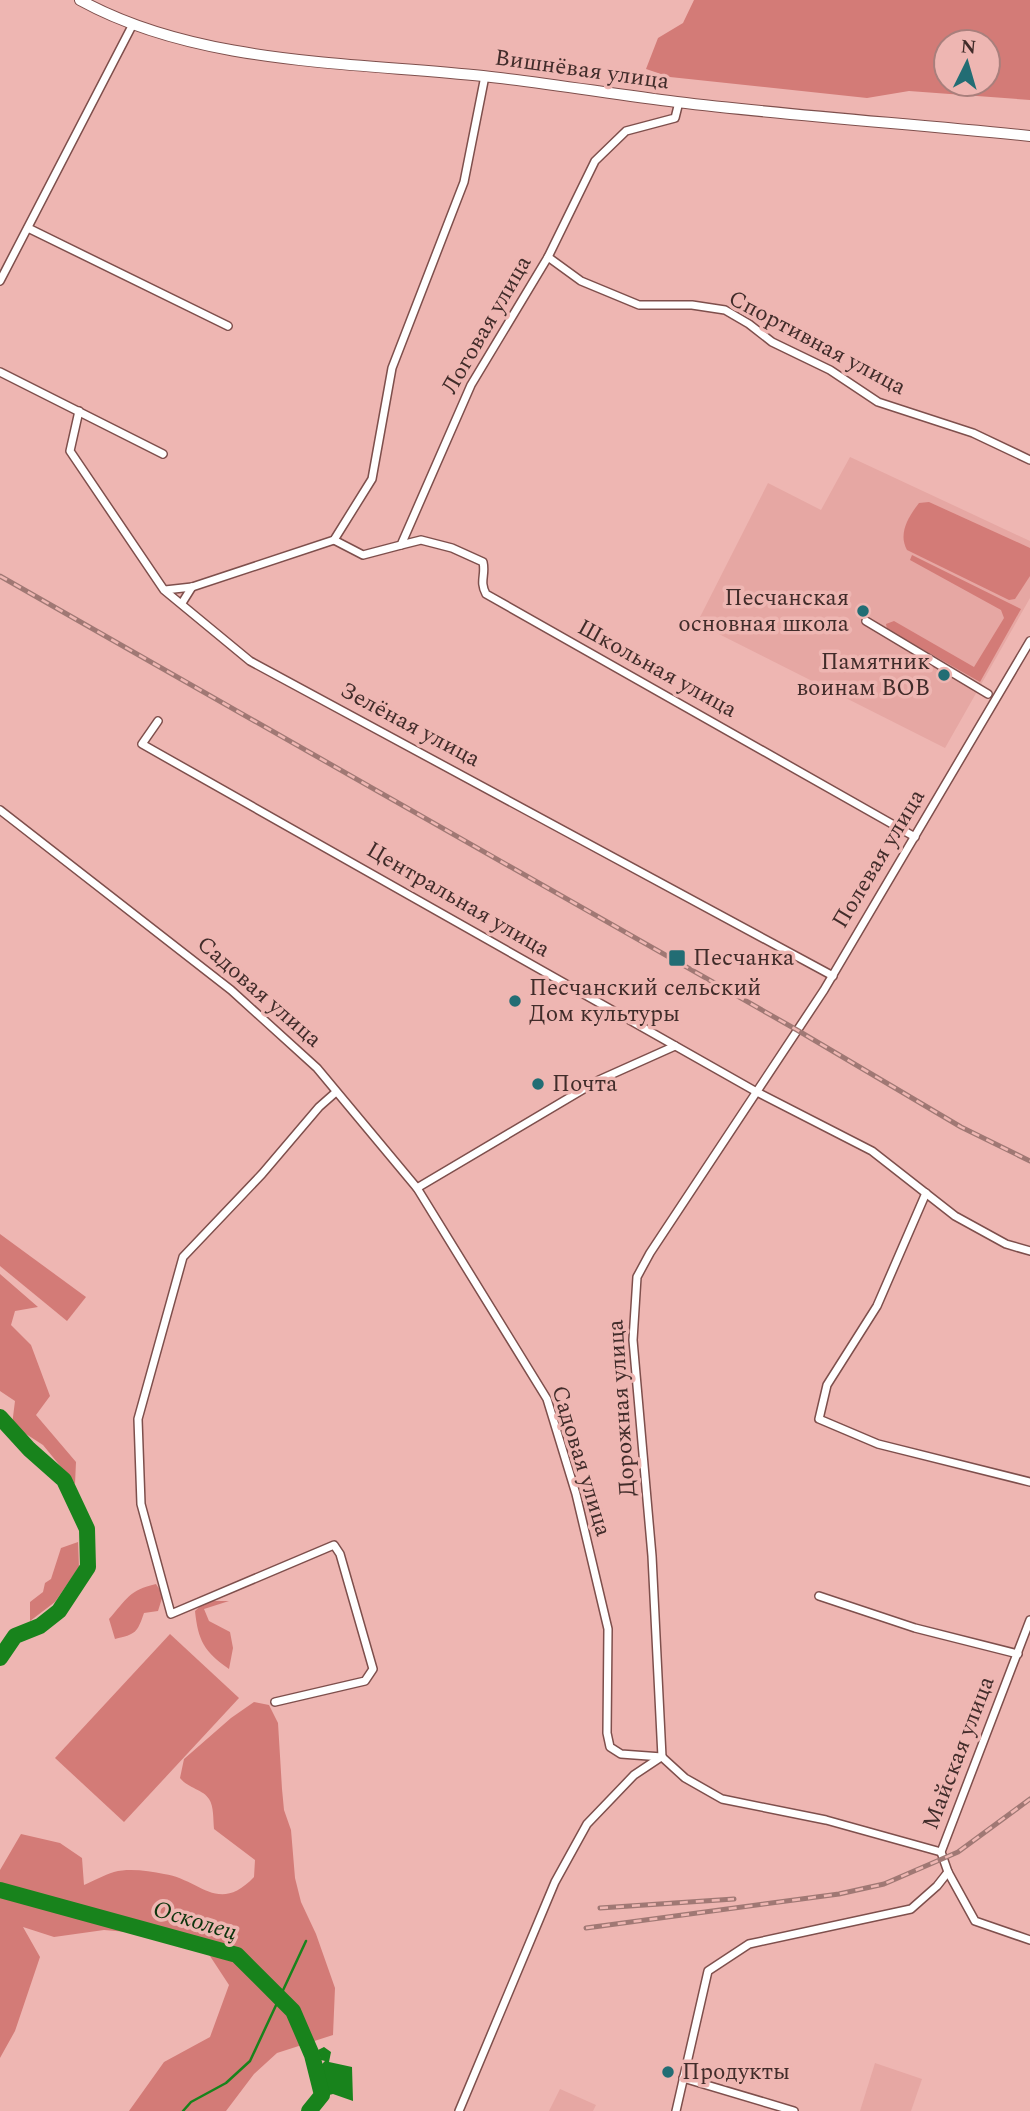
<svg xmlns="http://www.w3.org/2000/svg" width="1030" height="2111" font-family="Spectral,serif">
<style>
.built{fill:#e6a7a3}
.green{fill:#d37b77;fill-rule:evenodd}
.water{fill:#18831c}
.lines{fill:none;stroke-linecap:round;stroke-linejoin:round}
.stream{stroke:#18831c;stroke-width:2.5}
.river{stroke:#18831c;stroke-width:16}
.street-casing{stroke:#7e4f4c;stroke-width:10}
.secondary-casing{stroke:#7e4f4c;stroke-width:12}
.street{stroke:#fff;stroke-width:7}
.secondary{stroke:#fff;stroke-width:10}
.rail-casing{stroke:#a07874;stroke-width:5}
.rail{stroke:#eeb6b2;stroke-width:2.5;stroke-dasharray:8;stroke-linecap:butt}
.poi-dot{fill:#226d74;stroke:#eeb6b2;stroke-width:2.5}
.labels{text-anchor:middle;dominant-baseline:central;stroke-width:7;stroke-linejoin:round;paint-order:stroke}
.street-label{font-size:23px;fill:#412c2a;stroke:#eeb6b2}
.poi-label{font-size:23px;fill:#412c2a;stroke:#eeb6b2;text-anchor:start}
.water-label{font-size:24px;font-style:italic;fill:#0d340d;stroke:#eeb6b2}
</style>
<rect width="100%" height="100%" fill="#eeb6b2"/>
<g class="built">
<path d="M850,457L1030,541V598L945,748L697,623L768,483L821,510Z"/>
<path d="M875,2063L922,2079L911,2111H860Z"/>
<path d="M560,2089L596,2105L593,2111H549Z"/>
</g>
<g class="green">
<path d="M694,0H1030V100L909,91L867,98L670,77L646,69L658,38L683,23ZM946,42H988V84H946Z"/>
<path d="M929,502L1030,548V576L1015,599L1009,600L907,550C898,534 908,517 919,503Z"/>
<path d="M912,555L1021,609L980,682L887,629L886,624L894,621L974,667L1004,618L1001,610L910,560Z"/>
<path d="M0,1234L86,1297L67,1321L0,1266Z"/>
<path d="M0,1274L38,1307L15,1311L11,1325L31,1345L50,1396L36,1415L76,1462L75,1484L43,1445L12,1425L15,1401L0,1391Z"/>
<path d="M78,1542L79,1567L55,1602L30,1621V1602L43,1592L45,1583L51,1579L61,1548Z"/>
<path d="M156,1584L163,1595L158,1611L144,1613C137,1633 136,1634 115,1639L109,1619C127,1599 129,1590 156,1584Z"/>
<path d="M206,1601H229L204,1609L209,1621L230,1632L233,1648L229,1669C204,1652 198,1640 195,1611Z"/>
<path d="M170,1634L239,1698L124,1822L55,1758Z"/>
<path d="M254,1702L269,1705L278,1723L282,1789L284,1810L291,1830L295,1878L301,1902L316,1934L335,1988L333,2035L277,2053L254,2074L226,2111H129L164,2062L210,2037L229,1985L208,1953L183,1946L162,1935L104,1930L54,1937L23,1927L40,1957L15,2031L0,2058V1870L21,1834L60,1843L82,1858L84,1885C93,1881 104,1875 114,1872C129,1868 149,1871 164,1874C200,1879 218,1915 254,1877L255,1860L214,1829C213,1820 214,1806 209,1799C204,1790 188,1788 180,1778L184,1759L231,1718Z"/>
</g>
<path class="water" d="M324,2047L331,2052L329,2062L352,2067L353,2101L333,2094L318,2098L315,2096L316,2070L325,2061L321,2060L318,2050Z"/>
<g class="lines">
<path class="stream" d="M183,2111L191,2102L226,2083L250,2061L306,1941"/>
<g class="river">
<path d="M0,1417L29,1449L64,1480L87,1529L88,1567L59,1611L40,1626L15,1636L0,1658"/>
<path d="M0,1890L237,1955L293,2011L312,2055L322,2095L309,2111"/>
</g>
<defs>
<g id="street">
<path d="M28,228L228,326"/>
<path d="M548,257L581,281L639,305H692L725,310L749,324L772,342L830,370L878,402L973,433L1030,460"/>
<path d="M0,281L133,24"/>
<path d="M0,372L163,454"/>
<path d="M79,411L70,451L164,590L250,661L833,976"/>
<path d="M334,540L363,555L401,545L471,385L548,257L595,161L626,131L675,118L679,102"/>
<path d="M401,545L421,540L452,548L483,562C486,575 479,581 486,594L915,837"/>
<path d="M165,590L192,587L334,540L372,479L392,368L464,182L485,76"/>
<path d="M182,603L192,587"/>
<path d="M866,621L988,694"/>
<path d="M158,721L142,744L755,1091L872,1151L955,1216L1006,1244L1030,1251"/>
<path d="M0,810L231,990L317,1068L417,1188L547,1399L576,1494L608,1629L607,1733L610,1747L621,1754L662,1757"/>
<path d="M417,1188L599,1080L675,1046"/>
<path d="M926,1193L877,1306L827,1385L819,1419L878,1444L1030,1482"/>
<path d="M819,1596L915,1628L1018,1654"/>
<path d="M1030,1620L941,1852L948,1872L975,1921L1030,1940"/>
<path d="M275,1702L365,1681L373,1669L340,1554L334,1545L171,1614L141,1504L138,1419L183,1257L262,1174L319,1107L336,1092"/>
<path d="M662,1757L652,1556L633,1340L637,1277L650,1253L824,990L1030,641"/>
<path d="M662,1757L685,1778L722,1799L826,1820L941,1852"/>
<path d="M683,2078L794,2111"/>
<path d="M459,2111L555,1882L587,1824L634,1775L661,1757"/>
<path d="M676,2111L708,1971L749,1944L911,1909L937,1886L948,1872"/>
</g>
<path id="secondary" d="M80,0C198,65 351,62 483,76C548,83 612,94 677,102C793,116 913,124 1030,136"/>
</defs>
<use href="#street" class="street-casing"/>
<use href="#secondary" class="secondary-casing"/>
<use href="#street" class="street"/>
<use href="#secondary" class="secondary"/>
<defs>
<g id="rail">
<path d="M0,576L797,1030L961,1127L1030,1161"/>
<path d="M600,1908L734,1899"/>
<path d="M586,1928L839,1894L884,1884L958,1852L1030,1799"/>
</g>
</defs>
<use href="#rail" class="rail-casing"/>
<use href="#rail" class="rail"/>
</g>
<g class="poi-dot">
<circle cx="863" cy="611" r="7"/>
<circle cx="944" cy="675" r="7"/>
<rect x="668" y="949" width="18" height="18" rx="3.5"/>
<circle cx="515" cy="1001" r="7"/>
<circle cx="538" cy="1084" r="7"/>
<circle cx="668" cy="2072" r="7"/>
</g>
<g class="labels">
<g class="street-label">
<text transform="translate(582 70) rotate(8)">Вишнёвая улица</text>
<text transform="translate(487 325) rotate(-60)">Логовая улица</text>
<text transform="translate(817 343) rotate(28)">Спортивная улица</text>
<text transform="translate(657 669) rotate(29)">Школьная улица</text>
<text transform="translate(410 725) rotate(28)">Зелёная улица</text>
<text transform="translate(879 859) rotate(-59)">Полевая улица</text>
<text transform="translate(458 900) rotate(30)">Центральная улица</text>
<text transform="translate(259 992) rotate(41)">Садовая улица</text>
<text transform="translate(622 1408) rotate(-94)">Дорожная улица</text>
<text transform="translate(581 1461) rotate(73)">Садовая улица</text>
<text transform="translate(959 1753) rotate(-69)">Майская улица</text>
</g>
<g class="poi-label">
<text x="849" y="598" text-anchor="end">Песчанская<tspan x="849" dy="26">основная школа</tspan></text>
<text x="930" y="662" text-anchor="end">Памятник<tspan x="930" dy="26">воинам ВОВ</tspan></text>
<text x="693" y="958">Песчанка</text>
<text x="529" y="988">Песчанский сельский<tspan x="529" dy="26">Дом культуры</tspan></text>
<text x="552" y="1084">Почта</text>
<text x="682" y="2072">Продукты</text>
</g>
<g class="water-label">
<text transform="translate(195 1921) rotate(17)">Осколец</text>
</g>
</g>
<g transform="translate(967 63) rotate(5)"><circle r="33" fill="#eeb6b2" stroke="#a97f7c" stroke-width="2"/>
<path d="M0-5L12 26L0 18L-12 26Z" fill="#226d74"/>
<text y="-10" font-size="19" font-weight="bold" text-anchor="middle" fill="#412c2a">N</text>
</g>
</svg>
